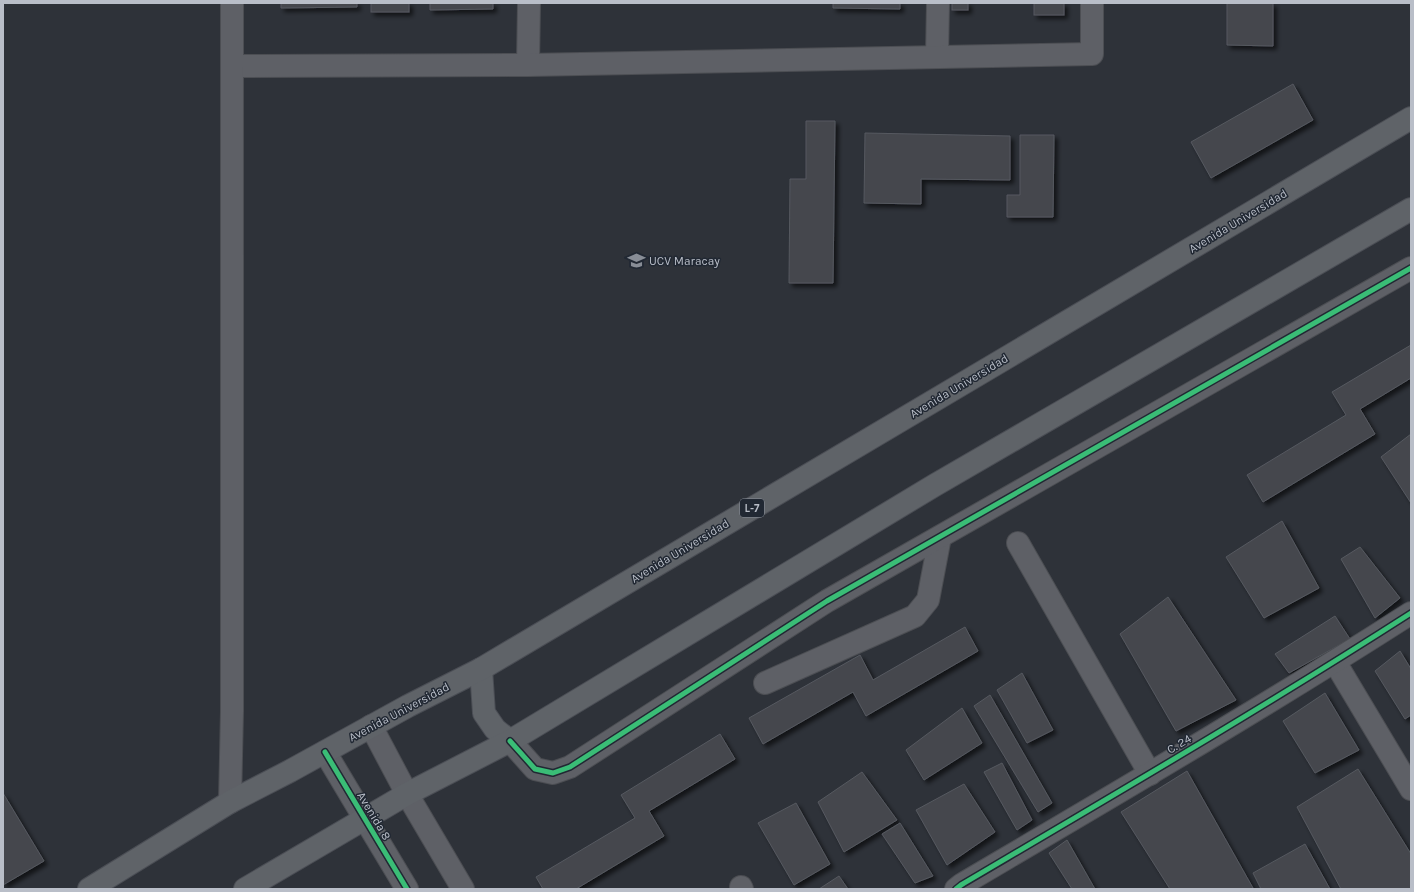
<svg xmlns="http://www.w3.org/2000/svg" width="1414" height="892" font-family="Karla,sans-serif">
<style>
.building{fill:#44474d;stroke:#565960;filter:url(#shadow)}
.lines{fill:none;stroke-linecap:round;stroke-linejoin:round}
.minor-casing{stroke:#4c4e53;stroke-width:24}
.major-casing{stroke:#4b4e55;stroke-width:24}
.minor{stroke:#5e6066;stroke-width:22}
.major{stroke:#5f6368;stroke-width:22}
.cycleway-casing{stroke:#212833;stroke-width:8}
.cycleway{stroke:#3abd76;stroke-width:5}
.labels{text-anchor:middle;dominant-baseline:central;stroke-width:3;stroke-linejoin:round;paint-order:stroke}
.shield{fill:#212833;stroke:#8b919b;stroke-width:1}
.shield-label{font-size:11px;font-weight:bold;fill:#b9bec8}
.street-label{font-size:12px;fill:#b9bec8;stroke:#212833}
.poi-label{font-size:12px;fill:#b9bec8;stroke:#212833;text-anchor:start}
</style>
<defs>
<filter id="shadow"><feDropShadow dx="3.5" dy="3.5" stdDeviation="2" flood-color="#0009"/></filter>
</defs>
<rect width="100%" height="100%" fill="#2e3239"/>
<g class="building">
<path d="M281,3H357V7L281,8Z"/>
<rect x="371" y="3" width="38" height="9"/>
<path d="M430,3H493V9L430,10Z"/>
<path d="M833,3H900V9L833,8Z"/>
<rect x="952" y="3" width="16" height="7"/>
<rect x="1034" y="3" width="30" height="12"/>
<path d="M1227,3H1273V46L1227,45Z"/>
<path d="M1293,84L1313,120L1211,178L1191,142Z"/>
<path d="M806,121H835L833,283H789L790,179H806Z"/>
<path d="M865,133L1010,136V180L921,179V204L864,203Z"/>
<path d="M1020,135H1054L1053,217H1007V195H1020Z"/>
<path d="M1411,345V378L1360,409L1375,434L1263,502L1247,475L1346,415L1332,392Z"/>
<path d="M1411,434V503L1381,457Z"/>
<path d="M1282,521L1319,588L1264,618L1226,557Z"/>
<path d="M1360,547L1400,598L1375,618L1341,559Z"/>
<path d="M1168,597L1236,700L1176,731L1120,634Z"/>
<path d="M1335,616L1350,639L1289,673L1275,654Z"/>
<path d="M965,627L978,651L866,716L853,692L763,744L749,718L860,655L873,680Z"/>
<path d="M1400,651L1411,669V715L1405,719L1375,671Z"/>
<path d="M1022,673L1053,730L1027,743L997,690Z"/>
<path d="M1325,693L1359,750L1315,773L1283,721Z"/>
<path d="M990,695L1052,803L1038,812L974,706Z"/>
<path d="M962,708L982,743L924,780L906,750Z"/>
<path d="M720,734L735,759L649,811L664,836L576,889H543L536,877L635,818L621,795Z"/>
<path d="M1002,763L1032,820L1017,830L984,772Z"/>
<path d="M1358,769L1411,854V889H1341L1297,807Z"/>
<path d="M1187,771L1253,888L1250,889H1170L1121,812Z"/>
<path d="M862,772L897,820L844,852L818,802Z"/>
<path d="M964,784L995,832L947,865L916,810Z"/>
<path d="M3,793L44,861L3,885Z"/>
<path d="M796,803L830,864L794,885L758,823Z"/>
<path d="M900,823L933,876L915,883L882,834Z"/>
<path d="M1067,840L1095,889H1072L1049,853Z"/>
<path d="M1305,844L1330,889H1261L1253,873Z"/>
<path d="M839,876L848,889H819Z"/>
</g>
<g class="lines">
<defs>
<g id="minor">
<path d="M937,57L938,3"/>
<path d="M528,65L529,3"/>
<path d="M232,66L528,65L1092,54V3"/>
<path d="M1018,543L1150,774"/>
<path d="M1335,662L1411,789"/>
<path d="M765,683L915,616L928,600L940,537"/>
<path d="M371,726L407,794L463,889"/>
<path d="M510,741L535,769L553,773L570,767L827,601L1411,268"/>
<path d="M325,752L365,819L407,889"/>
<path d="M230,802L232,711V3"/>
<path d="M741,887L742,889"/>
<path d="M956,889L961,885C1112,796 1263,708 1411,613"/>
</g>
<g id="major">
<path d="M481,669L484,713L495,729L510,741"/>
<path d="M89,889L230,802L290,771L408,706L481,669L1411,118"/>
<path d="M245,889L407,794L510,741L935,485L1411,209"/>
</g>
</defs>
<use href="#minor" class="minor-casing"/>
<use href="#major" class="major-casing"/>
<use href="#minor" class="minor"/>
<use href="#major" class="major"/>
<defs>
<g id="cycleway">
<path d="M510,741L535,769L553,773L570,767L827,601L1411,268"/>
<path d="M325,752L365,819L407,889"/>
<path d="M956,889L961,885C1112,796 1263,708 1411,613"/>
</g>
</defs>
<use href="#cycleway" class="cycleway-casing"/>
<use href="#cycleway" class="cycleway"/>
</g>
<defs>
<symbol id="university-bare" viewBox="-9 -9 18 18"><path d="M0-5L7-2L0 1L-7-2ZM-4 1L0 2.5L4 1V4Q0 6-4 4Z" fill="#888d96" stroke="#212833" stroke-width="2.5" paint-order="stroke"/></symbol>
</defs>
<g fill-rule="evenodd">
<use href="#university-bare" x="624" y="248" width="25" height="25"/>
</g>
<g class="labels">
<rect class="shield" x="740" y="499" width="24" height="18" rx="3"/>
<g class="shield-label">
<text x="752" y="508">L-7</text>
</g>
<g class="street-label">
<text transform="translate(1238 221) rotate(-31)">Avenida Universidad</text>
<text transform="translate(959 386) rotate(-31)">Avenida Universidad</text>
<text transform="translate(680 551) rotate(-31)">Avenida Universidad</text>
<text transform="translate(399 712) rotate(-28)">Avenida Universidad</text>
<text transform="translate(1179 744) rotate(-31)">C. 24</text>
<text transform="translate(374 816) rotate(59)">Avenida 8</text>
</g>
<g class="poi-label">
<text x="649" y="261">UCV Maracay</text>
</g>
</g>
<rect width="1414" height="892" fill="none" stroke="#b9bec8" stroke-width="8"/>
</svg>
